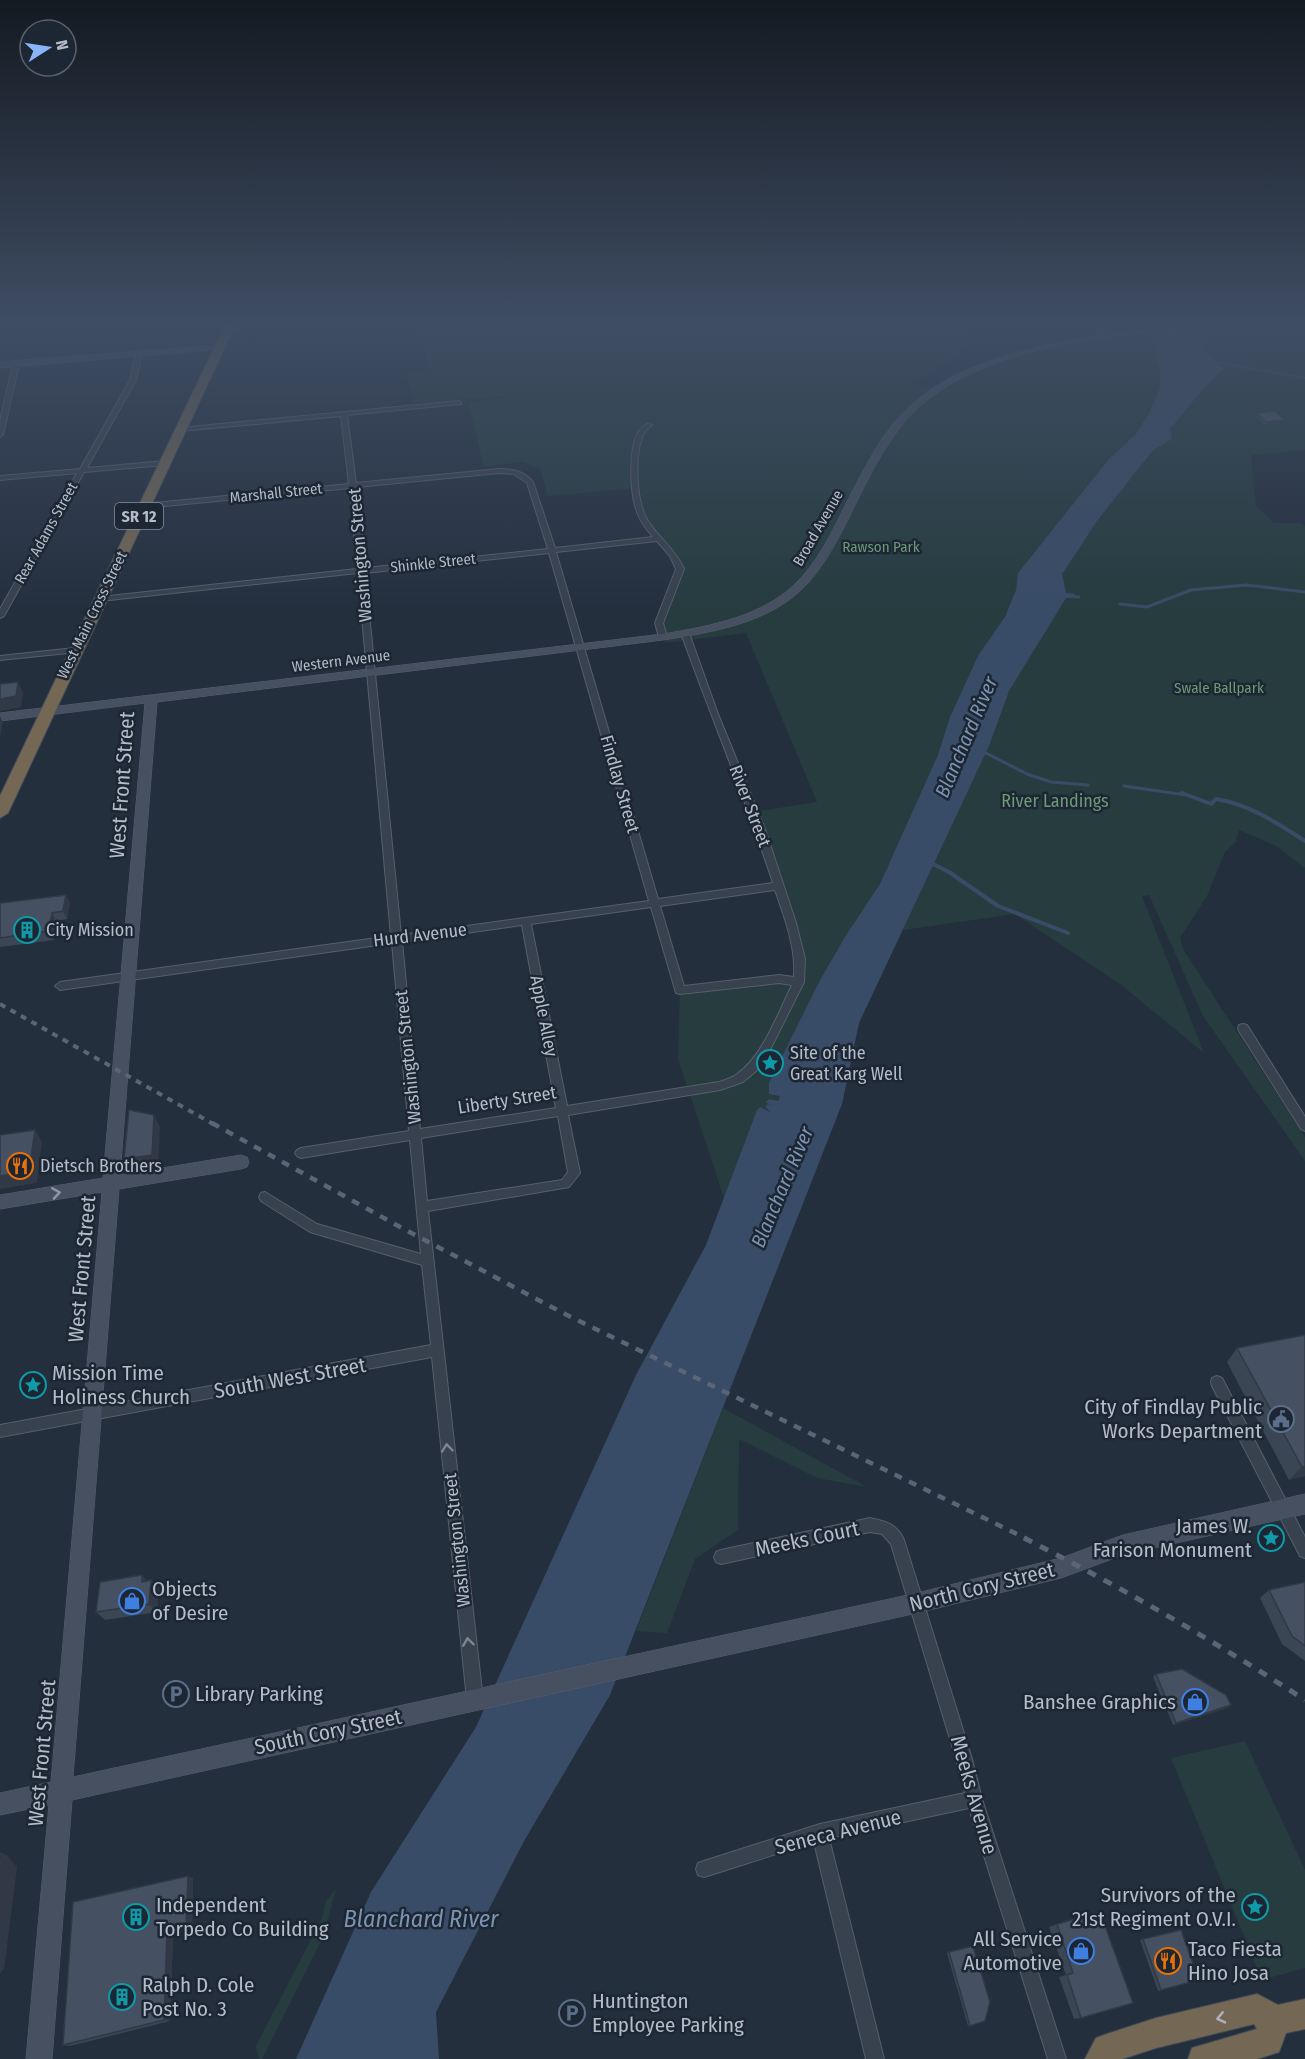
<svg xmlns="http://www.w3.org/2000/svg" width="1305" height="2059" font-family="'Fira Sans Condensed',sans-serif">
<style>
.green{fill:#263c3f}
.water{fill:#394c67}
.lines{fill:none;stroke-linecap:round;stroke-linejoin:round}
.stream-far2{stroke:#394c67;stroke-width:2}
.stream-far1{stroke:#394c67;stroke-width:3}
.stream{stroke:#394c67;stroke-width:4}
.street-casing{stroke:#565f6c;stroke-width:2}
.secondary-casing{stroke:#565f6c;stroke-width:1}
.highway-casing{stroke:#434c59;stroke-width:2}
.street{fill:#38414e;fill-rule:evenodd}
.secondary{fill:#465061;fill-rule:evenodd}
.highway{fill:#746855;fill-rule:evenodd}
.rail-far2{stroke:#5a6575;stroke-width:4;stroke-dasharray:6 6;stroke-linecap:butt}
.rail-far1{stroke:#5a6575;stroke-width:4.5;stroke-dasharray:8 8;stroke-linecap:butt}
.rail{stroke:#5a6575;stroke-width:5;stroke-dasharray:9 9;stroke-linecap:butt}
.wall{fill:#3b4654}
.shaded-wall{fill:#303945}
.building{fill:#455162;stroke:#303945;stroke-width:1.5}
.oneway{stroke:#8e96a5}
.oneway2{stroke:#7c8592}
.oneway3{stroke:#aeb4bd}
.labels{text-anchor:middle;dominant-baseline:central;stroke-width:5;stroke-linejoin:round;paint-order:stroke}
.far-street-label{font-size:15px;fill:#b4bcc9;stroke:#1d2633}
.far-park-label{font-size:15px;fill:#6b9a76;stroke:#1d2633}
.shield{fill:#1d2633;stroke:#878f9c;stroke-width:1.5}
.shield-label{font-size:16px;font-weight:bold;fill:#b4bcc9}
.street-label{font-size:18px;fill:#b4bcc9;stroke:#1d2633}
.park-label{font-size:18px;fill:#6b9a76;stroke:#1d2633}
.poi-label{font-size:18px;fill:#b4bcc9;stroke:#1d2633;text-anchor:start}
.water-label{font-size:20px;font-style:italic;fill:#7c92b1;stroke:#1d2633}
.near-street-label{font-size:21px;fill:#b4bcc9;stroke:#1d2633}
.near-poi-label{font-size:21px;fill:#b4bcc9;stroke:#1d2633;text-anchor:start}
.near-water-label{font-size:24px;font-style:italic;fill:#7c92b1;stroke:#1d2633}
</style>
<rect width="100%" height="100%" fill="#242f3e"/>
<g class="green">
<path d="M417,321H970L969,344L959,356L912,384L937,389L987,365L1034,350L1105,338L1099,321H1181L1183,330L1305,321V450L1251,455L1256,506L1274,523H1301L1305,526V868L1276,846L1239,830L1236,841L1225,852L1207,896L1180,938L1183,949L1305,1137V1161L1203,1016L1149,895L1142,896L1204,1053L1120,984L1015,914L903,930L888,927L764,1233L724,1198L678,1059L680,990L800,976V959L753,812L817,802L746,633L665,643L660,627L679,566L648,526L636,488L548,496L540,468L522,462L484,467L468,402L505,398V396L413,403L406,372L429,370Z"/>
<path d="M723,1408L867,1487L817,1478L739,1439L738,1530L695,1559L667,1633L636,1631Z"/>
<path d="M1245,1741L1305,1870V1968L1262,1980L1171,1758Z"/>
<path d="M336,1889L323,1937L262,2059H259L256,2046L322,1918L326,1901Z"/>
</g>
<path class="water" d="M1152,321H1204L1205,325L1198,329L1201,332L1205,352L1224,369L1205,387L1170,429L1172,439L1153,450L1097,521L1062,574L1066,593L1075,594L1074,598H1066L1009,691L989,746L859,1023L842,1104L610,1695L524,1841L436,2012L439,2059H296L371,1892L476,1727L636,1375L706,1245L757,1110L760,1107L772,1113L765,1107L768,1104L774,1107L766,1102L769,1099L778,1101L780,1096L769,1094V1083L819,982L845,937L880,884L938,755L950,717L979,654L1005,617L1016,590L1018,573L1109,459L1136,434L1149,413L1160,388V367L1149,333Z"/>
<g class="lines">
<path class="stream-far2" d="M1214,362L1305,378"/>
<g class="stream-far1">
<path d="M1074,597H1079"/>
<path d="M1120,604L1147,607L1191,590L1246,585L1305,592"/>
<path d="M982,751L1027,774L1051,782L1088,785"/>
<path d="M1124,786L1186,795"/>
</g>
<g class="stream">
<path d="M1182,793L1211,804L1216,799C1249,804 1277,823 1305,841"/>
<path d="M931,863L949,872L998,906L1068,933"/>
</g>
<defs>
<g id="street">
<path d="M139,351L142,353L136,380L87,468L165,461L168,463L165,465L84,472L4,616L0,618V609L77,473L0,480V476L80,469L130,380L136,353Z"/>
<path d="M16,362L19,364L3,435L0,437V421L13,364Z"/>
<path d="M459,401L461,402V404L347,415L356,483L499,469C513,469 524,471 533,482L555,548L653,537C646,529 639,520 636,509C630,491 629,452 637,434C639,429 643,427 647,424L652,425C649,428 645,431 643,435C634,455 636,503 648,521C659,538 676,550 684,569L663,623L667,637L666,639H663L659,637L655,623L676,569L670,556L657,541L556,552L658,899L773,883C746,799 711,717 681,633L685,631L689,633L718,714L765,829L796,923L805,959L804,982L766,1058L756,1071L743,1082L720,1090L568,1115L580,1173L569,1187L428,1211L483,1700L480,1705L475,1708L470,1705L467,1700L432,1357L0,1437V1425L431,1345L422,1265L310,1232L261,1201L259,1197L261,1193L265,1192L317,1224L421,1254L410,1140L301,1158L297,1156L295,1153L297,1150L301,1148L409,1131L392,943L60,990L55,986L60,982L391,936L358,573L100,601L96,599L100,597L357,569L350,488L144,508L141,506L144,504L349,484L341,416L181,431L179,430V428ZM499,473L514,474L527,483L548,549L365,568L357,487ZM549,553L649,901L401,935L365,573ZM775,890C785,919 796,947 794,977L779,975L684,986L660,906ZM651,907L676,993L680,994L779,983L792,985C778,1013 763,1056 737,1074C732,1078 725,1080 719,1082L567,1106L531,924ZM522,925L556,1108L420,1129L402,942ZM558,1116L568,1172L562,1180L427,1201L421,1138Z"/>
<path d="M75,648H78V652L0,660V656Z"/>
<path d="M1243,1024L1247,1025L1305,1117V1131L1301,1129L1239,1031L1238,1028L1239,1025Z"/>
<path d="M1217,1376L1222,1378L1305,1537V1558L1300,1556L1212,1386L1211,1382L1212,1378Z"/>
<path d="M870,1518C885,1521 897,1524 904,1540L972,1759L982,1799L1066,2059H1048L969,1808L829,1838L884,2059H866L814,1842L704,1877L698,1875L696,1869L698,1863L704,1861L820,1824L965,1793L956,1759L891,1544L882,1534L870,1532L721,1564L716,1562L714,1557L716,1552L721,1550Z"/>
</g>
<g id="secondary">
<path d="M1095,321H1103V328L1108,334L1253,321H1293L1289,323C1179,331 1015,330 926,401C898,424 881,454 865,485C848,518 833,555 808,583C772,623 713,632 663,640L157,702L120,1175L241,1155L247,1157L249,1162L247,1167L241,1169L119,1189L73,1777L917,1593L1061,1558L1123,1535L1305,1494V1514L1123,1555L1061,1578L917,1613L72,1800L52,2059H26L49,1805L0,1815V1793L51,1782L102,1192L0,1209V1195L103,1178L145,703L0,721V713L663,634C711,626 766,616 800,579C825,552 839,516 856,484C871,456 886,427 910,406C961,360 1034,346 1100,335L1095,328Z"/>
<path d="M220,345H223V349L0,368V362Z"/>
</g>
<g id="highway">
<path d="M227,321H237L8,813L0,818V796Z"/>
<path d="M1257,1994L1278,2005L1305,1999V2029L1286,2033L1279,2052L1257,2059H1188L1192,2048L1257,2029L1254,2024L1156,2048L1122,2059H1085L1096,2038L1107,2034L1156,2018Z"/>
</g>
</defs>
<use href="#street" class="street-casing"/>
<use href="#secondary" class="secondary-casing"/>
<use href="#highway" class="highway-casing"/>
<use href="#street" class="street"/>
<use href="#secondary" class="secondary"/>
<use href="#highway" class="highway"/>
<path class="rail-far2" d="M0,1004L215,1125"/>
<path class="rail-far1" d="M212,1123L402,1228L565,1314L1027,1539"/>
<path class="rail" d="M1024,1538C1121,1587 1214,1641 1305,1700"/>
</g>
<g class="wall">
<path d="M1256,413L1285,420L1284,424L1265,425L1255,416Z"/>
<path d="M66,895L70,903L67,919L56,921L54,940L0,947V903Z"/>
<path d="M1305,1335V1476L1289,1480L1227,1362L1237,1348Z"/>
<path d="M151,1580L159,1588L157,1612L105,1620L96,1612Z"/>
<path d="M1305,1582V1661L1282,1644L1260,1598L1269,1590Z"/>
<path d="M1156,1674L1228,1708L1173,1725L1153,1677Z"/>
<path d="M193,1878L192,1930L173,1934L170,2021L70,2046L63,2045Z"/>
<path d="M1100,1912L1081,2018L1074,2019L1059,1977L1066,1975L1049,1927L1057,1924Z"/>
<path d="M1181,1930L1199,1980L1158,1991L1140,1940Z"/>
<path d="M949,1952L985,2021L968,2026L947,1953Z"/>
</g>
<g class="shaded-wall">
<path d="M1285,420L1284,424L1265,425L1266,422Z"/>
<path d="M18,682L23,693L21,707L0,711V699Z"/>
<path d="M0,716L3,723L0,737Z"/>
<path d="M66,895L70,903L67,919L63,911Z"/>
<path d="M52,913L56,921L54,940L49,931Z"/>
<path d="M154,1115L160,1127L158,1166L131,1171L124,1159Z"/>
<path d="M35,1130L42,1142L37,1183L0,1189V1176Z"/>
<path d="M1302,1467H1305V1476L1289,1480Z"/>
<path d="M142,1575L150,1583L142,1582Z"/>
<path d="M151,1580L159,1588L157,1612L149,1604Z"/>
<path d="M1231,1705L1228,1708L1173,1725L1176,1723Z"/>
<path d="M0,1852L7,1855L17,1867L4,1969L0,1973Z"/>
<path d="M188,1876L193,1878L192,1930L173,1934L170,2021L164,2020L167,1932Z"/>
</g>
<g class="building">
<path d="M1275,411L1285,420L1266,422L1256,413Z"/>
<path d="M18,682L16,696L0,699V684Z"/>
<path d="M66,895L63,911L52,913L49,931L0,938V903Z"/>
<path d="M129,1110L154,1115L152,1155L124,1159Z"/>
<path d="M35,1130L29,1171L0,1176V1135Z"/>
<path d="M1305,1335V1467H1302L1237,1348Z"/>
<path d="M142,1575V1582L151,1580L149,1604L96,1612L100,1582Z"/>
<path d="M1305,1582V1646L1292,1636L1269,1590Z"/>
<path d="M1182,1669L1226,1695L1231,1705L1176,1723L1156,1674Z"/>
<path d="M0,1859L2,1862L0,1875Z"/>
<path d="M188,1876L186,1927L167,1932L164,2020L63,2045L73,1902Z"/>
<path d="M1100,1912L1133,2003L1081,2018L1067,1975L1073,1973L1057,1924Z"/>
<path d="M1181,1930L1199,1980L1161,1990L1143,1939Z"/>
<path d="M973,1946L990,2002L985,2021L970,2026L949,1952Z"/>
</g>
<defs><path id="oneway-chevron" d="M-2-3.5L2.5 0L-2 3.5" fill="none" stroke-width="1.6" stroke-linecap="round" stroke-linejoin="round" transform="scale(1.5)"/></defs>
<use class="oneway" href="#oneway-chevron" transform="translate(56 1193) rotate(-9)"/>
<g class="oneway2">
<use href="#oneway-chevron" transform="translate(447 1448) rotate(-96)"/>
<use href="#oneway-chevron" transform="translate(468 1642) rotate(-97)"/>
</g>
<use class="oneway3" href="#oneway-chevron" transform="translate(1221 2018) rotate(167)"/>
<linearGradient id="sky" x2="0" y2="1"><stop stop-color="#141a22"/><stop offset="0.53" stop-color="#3f4d63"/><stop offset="1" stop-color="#3f4d63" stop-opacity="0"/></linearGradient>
<rect width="1305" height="609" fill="url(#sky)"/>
<defs>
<symbol id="building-ring" viewBox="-11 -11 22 22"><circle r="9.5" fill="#1d2633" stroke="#0f9aa8" stroke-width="1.5"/><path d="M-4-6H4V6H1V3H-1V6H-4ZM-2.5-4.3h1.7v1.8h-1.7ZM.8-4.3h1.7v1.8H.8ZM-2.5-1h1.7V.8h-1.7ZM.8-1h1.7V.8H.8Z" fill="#0f9aa8"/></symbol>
<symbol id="sight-ring" viewBox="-11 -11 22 22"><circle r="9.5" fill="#1d2633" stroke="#0f9aa8" stroke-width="1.5"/><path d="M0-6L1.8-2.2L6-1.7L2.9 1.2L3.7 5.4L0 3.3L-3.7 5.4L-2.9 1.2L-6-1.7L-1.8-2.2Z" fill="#0f9aa8"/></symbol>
<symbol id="restaurant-ring" viewBox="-11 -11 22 22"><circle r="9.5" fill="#1d2633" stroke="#e8710a" stroke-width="1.5"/><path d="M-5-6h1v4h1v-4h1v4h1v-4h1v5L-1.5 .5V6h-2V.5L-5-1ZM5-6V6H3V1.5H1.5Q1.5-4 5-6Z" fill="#e8710a"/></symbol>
<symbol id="civic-ring" viewBox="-11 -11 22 22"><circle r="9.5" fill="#1d2633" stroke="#5c6f8a" stroke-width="1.5"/><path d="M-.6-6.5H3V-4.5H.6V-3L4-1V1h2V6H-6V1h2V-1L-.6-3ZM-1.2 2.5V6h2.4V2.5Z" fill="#5c6f8a"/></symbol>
<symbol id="shop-ring" viewBox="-11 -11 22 22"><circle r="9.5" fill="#1d2633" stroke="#3f7fe0" stroke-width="1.5"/><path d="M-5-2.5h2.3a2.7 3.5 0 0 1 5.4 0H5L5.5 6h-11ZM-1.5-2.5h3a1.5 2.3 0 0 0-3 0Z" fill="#3f7fe0"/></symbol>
<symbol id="parking-ring" viewBox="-11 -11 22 22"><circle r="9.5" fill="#1d2633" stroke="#5c6f8a" stroke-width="1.5"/><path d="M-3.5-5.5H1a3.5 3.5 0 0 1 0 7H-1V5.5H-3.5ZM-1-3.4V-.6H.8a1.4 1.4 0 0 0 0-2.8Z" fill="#5c6f8a"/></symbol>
</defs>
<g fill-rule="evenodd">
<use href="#building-ring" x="12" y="915" width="30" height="30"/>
<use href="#sight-ring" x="755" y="1048" width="30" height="30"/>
<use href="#restaurant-ring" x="5" y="1151" width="30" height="30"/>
<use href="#sight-ring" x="18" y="1370" width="30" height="30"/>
<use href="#civic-ring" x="1266" y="1404" width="30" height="30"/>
<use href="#sight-ring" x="1256" y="1523" width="30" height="30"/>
<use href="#shop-ring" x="117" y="1586" width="30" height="30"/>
<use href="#parking-ring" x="161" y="1679" width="30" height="30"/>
<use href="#shop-ring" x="1180" y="1687" width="30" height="30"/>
<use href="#sight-ring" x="1240" y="1892" width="30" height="30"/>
<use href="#building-ring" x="121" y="1902" width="30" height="30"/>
<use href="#shop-ring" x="1066" y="1936" width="30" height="30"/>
<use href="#restaurant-ring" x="1153" y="1946" width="30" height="30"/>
<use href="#building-ring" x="107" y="1982" width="30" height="30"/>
<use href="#parking-ring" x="557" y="1998" width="30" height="30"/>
</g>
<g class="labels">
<g class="far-street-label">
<text transform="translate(276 493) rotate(-6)">Marshall Street</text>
<text transform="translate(818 528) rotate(-60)">Broad Avenue</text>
<text transform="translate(46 533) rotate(-61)">Rear Adams Street</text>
<text transform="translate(433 563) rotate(-6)">Shinkle Street</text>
<text transform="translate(92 615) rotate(-64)">West Main Cross Street</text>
<text transform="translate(341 661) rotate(-7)">Western Avenue</text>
</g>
<g class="far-park-label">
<text x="881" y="547">Rawson Park</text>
<text x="1219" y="688">Swale Ballpark</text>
</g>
<rect class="shield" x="115" y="503" width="48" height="26" rx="4.5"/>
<g class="shield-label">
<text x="139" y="516">SR 12</text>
</g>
<g class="street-label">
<text transform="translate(360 555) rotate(-95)">Washington Street</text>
<text transform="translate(620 784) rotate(74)">Findlay Street</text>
<text transform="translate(750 806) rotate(69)">River Street</text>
<text transform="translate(420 935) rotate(-7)">Hurd Avenue</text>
<text transform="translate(544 1016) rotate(79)">Apple Alley</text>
<text transform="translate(408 1057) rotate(-96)">Washington Street</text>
<text transform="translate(507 1100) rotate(-9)">Liberty Street</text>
<text transform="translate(457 1540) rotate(-96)">Washington Street</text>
</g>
<g class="park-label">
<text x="1055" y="801">River Landings</text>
</g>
<g class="poi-label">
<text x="46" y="930">City Mission</text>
<text x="790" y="1053">Site of the<tspan x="790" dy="21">Great Karg Well</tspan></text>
<text x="40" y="1166">Dietsch Brothers</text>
</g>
<g class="water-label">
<text transform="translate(966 737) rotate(-67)">Blanchard River</text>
<text transform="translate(782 1187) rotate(-67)">Blanchard River</text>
</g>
<g class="near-street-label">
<text transform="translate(122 785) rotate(-86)">West Front Street</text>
<text transform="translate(82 1269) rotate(-85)">West Front Street</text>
<text transform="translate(290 1378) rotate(-10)">South West Street</text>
<text transform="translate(807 1539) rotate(-12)">Meeks Court</text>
<text transform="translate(982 1587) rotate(-14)">North Cory Street</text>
<text transform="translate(328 1732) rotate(-12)">South Cory Street</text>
<text transform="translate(42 1753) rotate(-85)">West Front Street</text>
<text transform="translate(974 1795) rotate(74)">Meeks Avenue</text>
<text transform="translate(838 1832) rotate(-14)">Seneca Avenue</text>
</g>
<g class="near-poi-label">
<text x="52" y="1373">Mission Time<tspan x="52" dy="24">Holiness Church</tspan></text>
<text x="1262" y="1407" text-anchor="end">City of Findlay Public<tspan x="1262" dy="24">Works Department</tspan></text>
<text x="1252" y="1526" text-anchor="end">James W.<tspan x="1252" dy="24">Farison Monument</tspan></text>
<text x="152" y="1589">Objects<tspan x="152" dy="24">of Desire</tspan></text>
<text x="195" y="1694">Library Parking</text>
<text x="1176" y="1702" text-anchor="end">Banshee Graphics</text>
<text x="1236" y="1895" text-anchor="end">Survivors of the<tspan x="1236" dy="24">21st Regiment O.V.I.</tspan></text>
<text x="156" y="1905">Independent<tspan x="156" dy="24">Torpedo Co Building</tspan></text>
<text x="1062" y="1939" text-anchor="end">All Service<tspan x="1062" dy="24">Automotive</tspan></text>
<text x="1188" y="1949">Taco Fiesta<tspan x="1188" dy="24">Hino Josa</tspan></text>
<text x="142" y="1985">Ralph D. Cole<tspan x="142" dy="24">Post No. 3</tspan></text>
<text x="592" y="2001">Huntington<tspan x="592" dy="24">Employee Parking</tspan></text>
</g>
<g class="near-water-label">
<text x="421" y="1919">Blanchard River</text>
</g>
</g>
<g transform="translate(48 48) rotate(78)"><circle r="28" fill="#1d2633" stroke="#59626f" stroke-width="1.5"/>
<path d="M0-4.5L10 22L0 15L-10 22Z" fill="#8ab4f8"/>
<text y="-9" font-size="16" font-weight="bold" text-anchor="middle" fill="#b4bcc9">N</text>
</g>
</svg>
